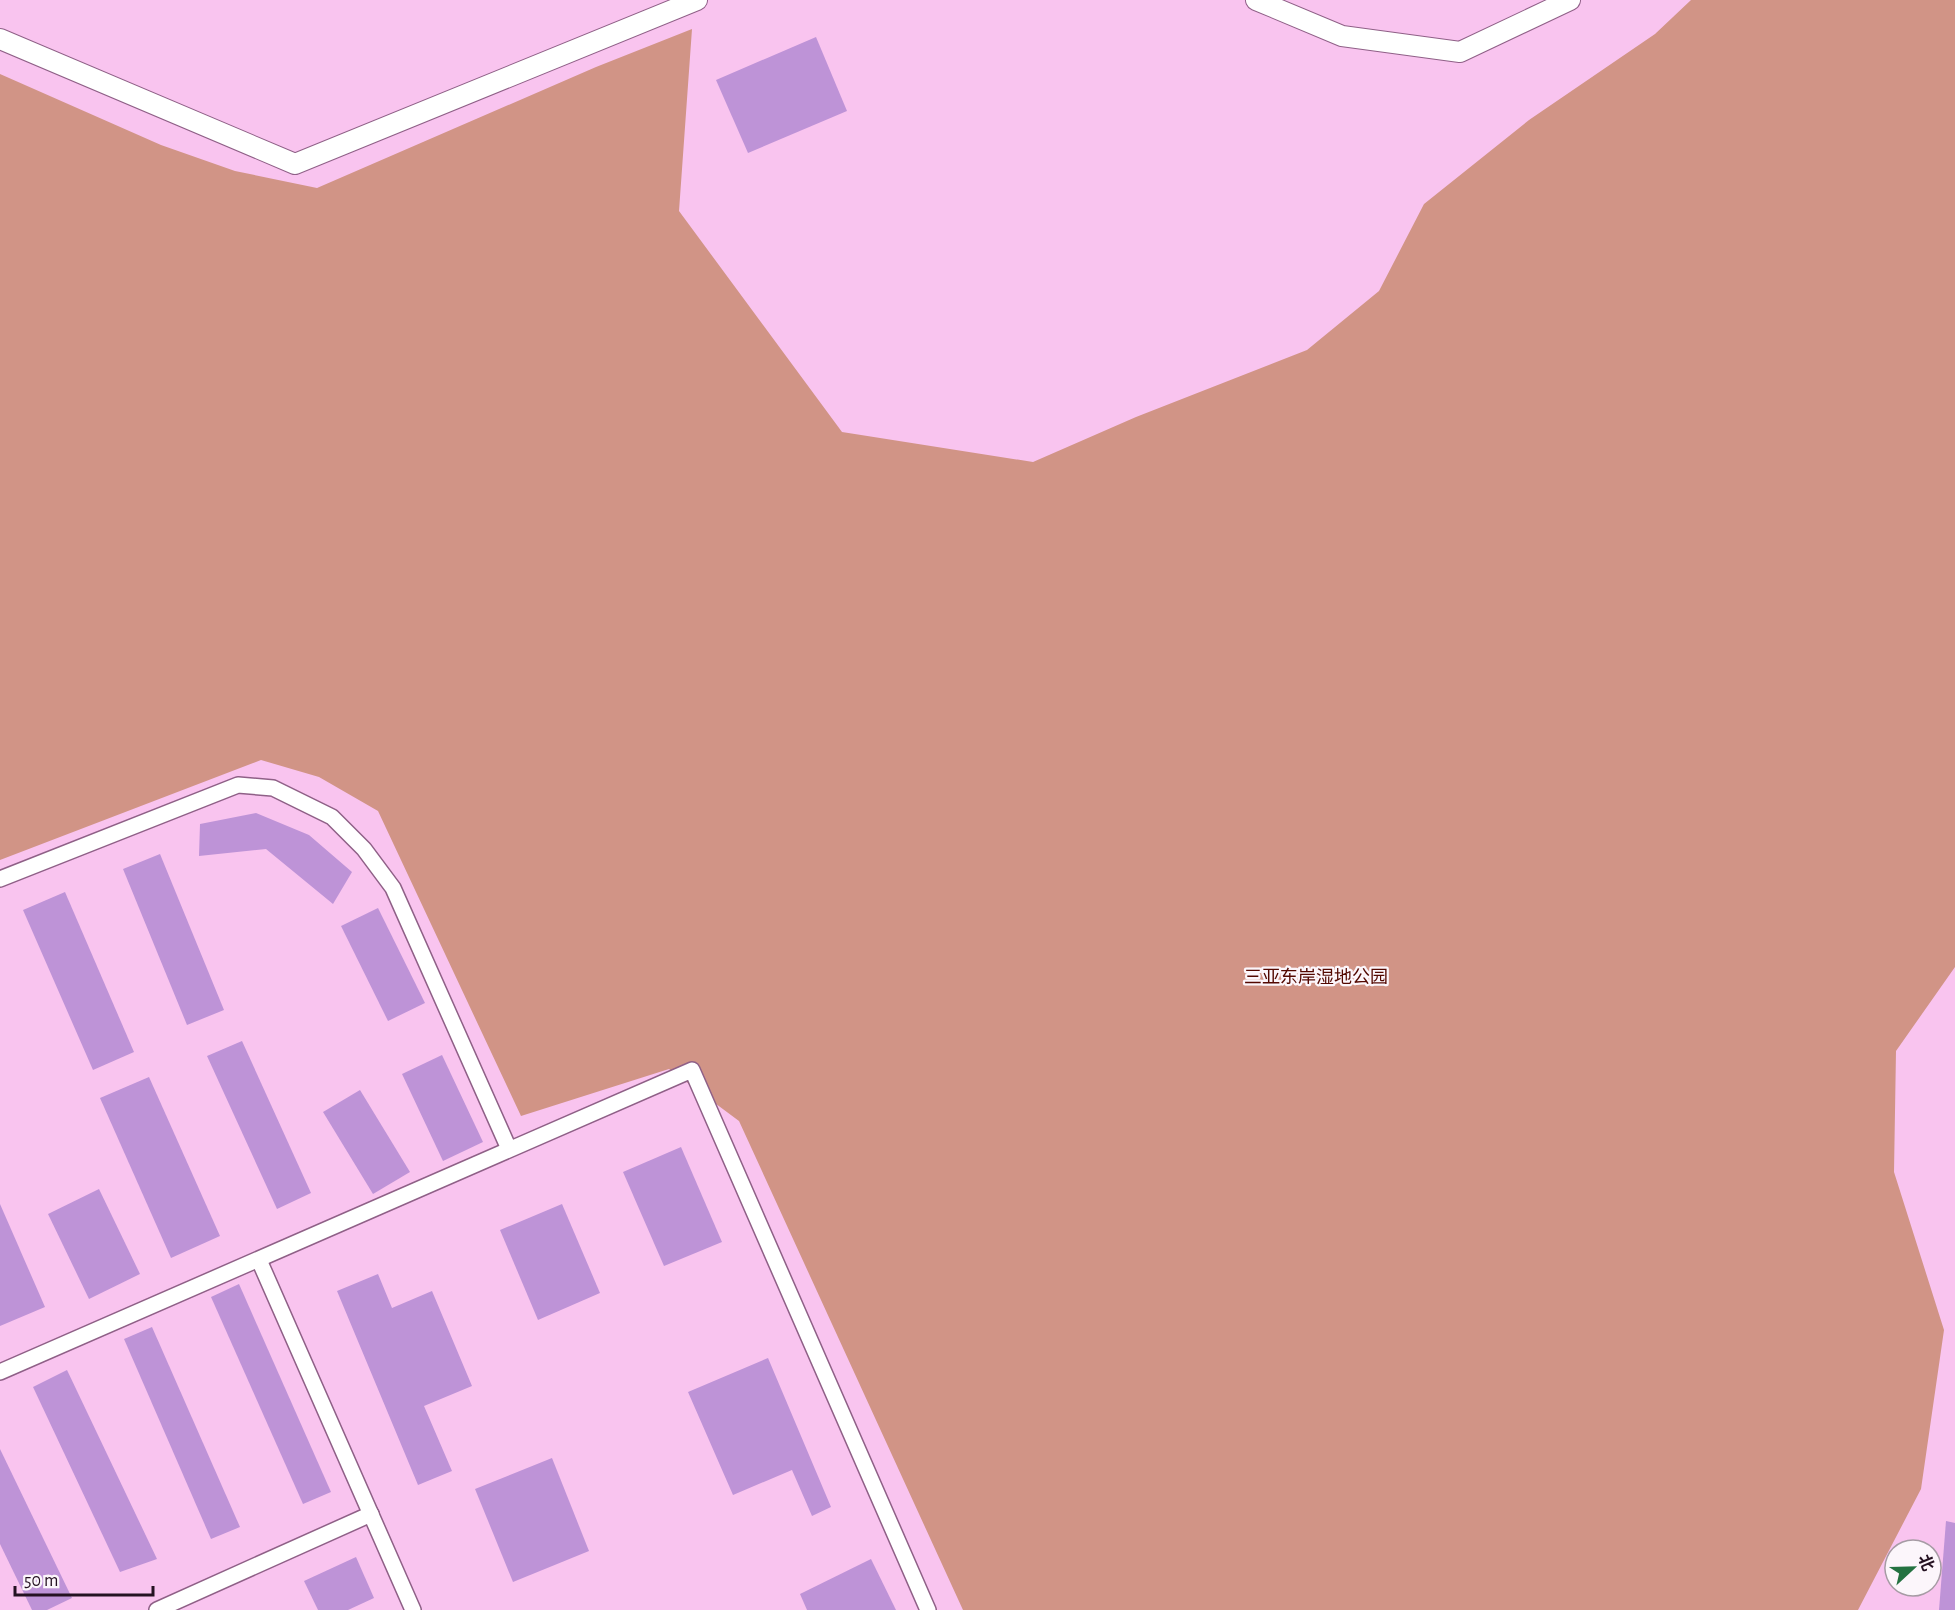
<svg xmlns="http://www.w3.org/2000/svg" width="1955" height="1610" font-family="'Alegreya Sans','Noto Sans SC',sans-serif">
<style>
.green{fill:#d19486}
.building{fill:#be93d7}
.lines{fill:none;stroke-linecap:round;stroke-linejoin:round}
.minor-casing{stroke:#8f6087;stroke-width:18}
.tertiary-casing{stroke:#8f6087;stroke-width:22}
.minor{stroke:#fff;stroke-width:15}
.tertiary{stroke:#fff;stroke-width:20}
.labels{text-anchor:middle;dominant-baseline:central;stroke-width:4.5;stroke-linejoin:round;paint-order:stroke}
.park-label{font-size:18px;fill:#530800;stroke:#fcf6fb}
</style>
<rect width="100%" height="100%" fill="#f9c4ef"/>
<path class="green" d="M1691,0H1955V967L1896,1051L1894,1172L1944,1330L1921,1489L1858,1610H963L739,1121L669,1069L521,1116L378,811L319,777L261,760L0,860V74L161,145L235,171L317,188L596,67L692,29L679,211L842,432L1033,462L1136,417L1307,350L1379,291L1424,204L1529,120L1655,34Z"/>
<g class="building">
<path d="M816,37L847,111L748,153L716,80Z"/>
<path d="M256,813L309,835L352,872L333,904L266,849L199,856L200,824Z"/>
<path d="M160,854L224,1010L187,1025L123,869Z"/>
<path d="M65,892L134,1052L93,1070L23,910Z"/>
<path d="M378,908L425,1003L388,1021L341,926Z"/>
<path d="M242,1041L311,1193L277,1209L207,1056Z"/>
<path d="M442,1055L483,1142L443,1161L402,1074Z"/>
<path d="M149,1077L220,1236L171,1258L100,1098Z"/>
<path d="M360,1090L410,1172L373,1194L323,1112Z"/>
<path d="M681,1147L722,1242L664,1266L623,1172Z"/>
<path d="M99,1189L140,1274L89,1299L48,1214Z"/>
<path d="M0,1204L45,1307L0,1326Z"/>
<path d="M562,1204L600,1293L538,1320L500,1230Z"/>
<path d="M378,1274L392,1308L432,1291L472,1386L424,1406L452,1471L418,1485L337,1291Z"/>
<path d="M239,1284L331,1492L303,1504L211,1297Z"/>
<path d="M152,1327L240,1527L211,1539L124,1339Z"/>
<path d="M768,1358L831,1507L812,1516L792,1470L733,1495L688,1392Z"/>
<path d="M67,1370L157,1559L120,1572L33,1387Z"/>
<path d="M0,1449L72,1598L47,1610H32L0,1544Z"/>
<path d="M552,1458L589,1551L513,1582L475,1489Z"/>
<path d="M1946,1521L1955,1523V1610H1939Z"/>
<path d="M356,1557L374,1598L348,1610H318L304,1581Z"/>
<path d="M871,1559L896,1610H807L800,1594Z"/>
</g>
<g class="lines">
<defs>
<g id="minor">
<path d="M0,879L238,785L273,788L332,817L364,849L393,888L509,1149"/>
<path d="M259,1260L413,1610"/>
<path d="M0,1372L692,1070L928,1610"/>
<path d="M157,1610L371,1514"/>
</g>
<g id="tertiary">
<path d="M1256,0L1342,36L1460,52L1570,0"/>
<path d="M0,39L295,164L697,0"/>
</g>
</defs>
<use href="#minor" class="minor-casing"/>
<use href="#tertiary" class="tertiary-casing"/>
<use href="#minor" class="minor"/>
<use href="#tertiary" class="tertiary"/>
</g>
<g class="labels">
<g class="park-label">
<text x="1316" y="978">三亚东岸湿地公园</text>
</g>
</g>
<g transform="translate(1913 1568) rotate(68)"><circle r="28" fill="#fcf6fb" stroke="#a69ba4" stroke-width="1.5"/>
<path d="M0-4.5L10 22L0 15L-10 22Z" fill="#247241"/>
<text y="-9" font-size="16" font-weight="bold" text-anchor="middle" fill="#251222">北</text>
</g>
<path d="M15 1586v9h138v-9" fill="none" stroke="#251222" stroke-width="3"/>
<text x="24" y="1586" font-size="18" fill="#251222" stroke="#fcf6fb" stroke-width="4.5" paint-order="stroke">50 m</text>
</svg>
